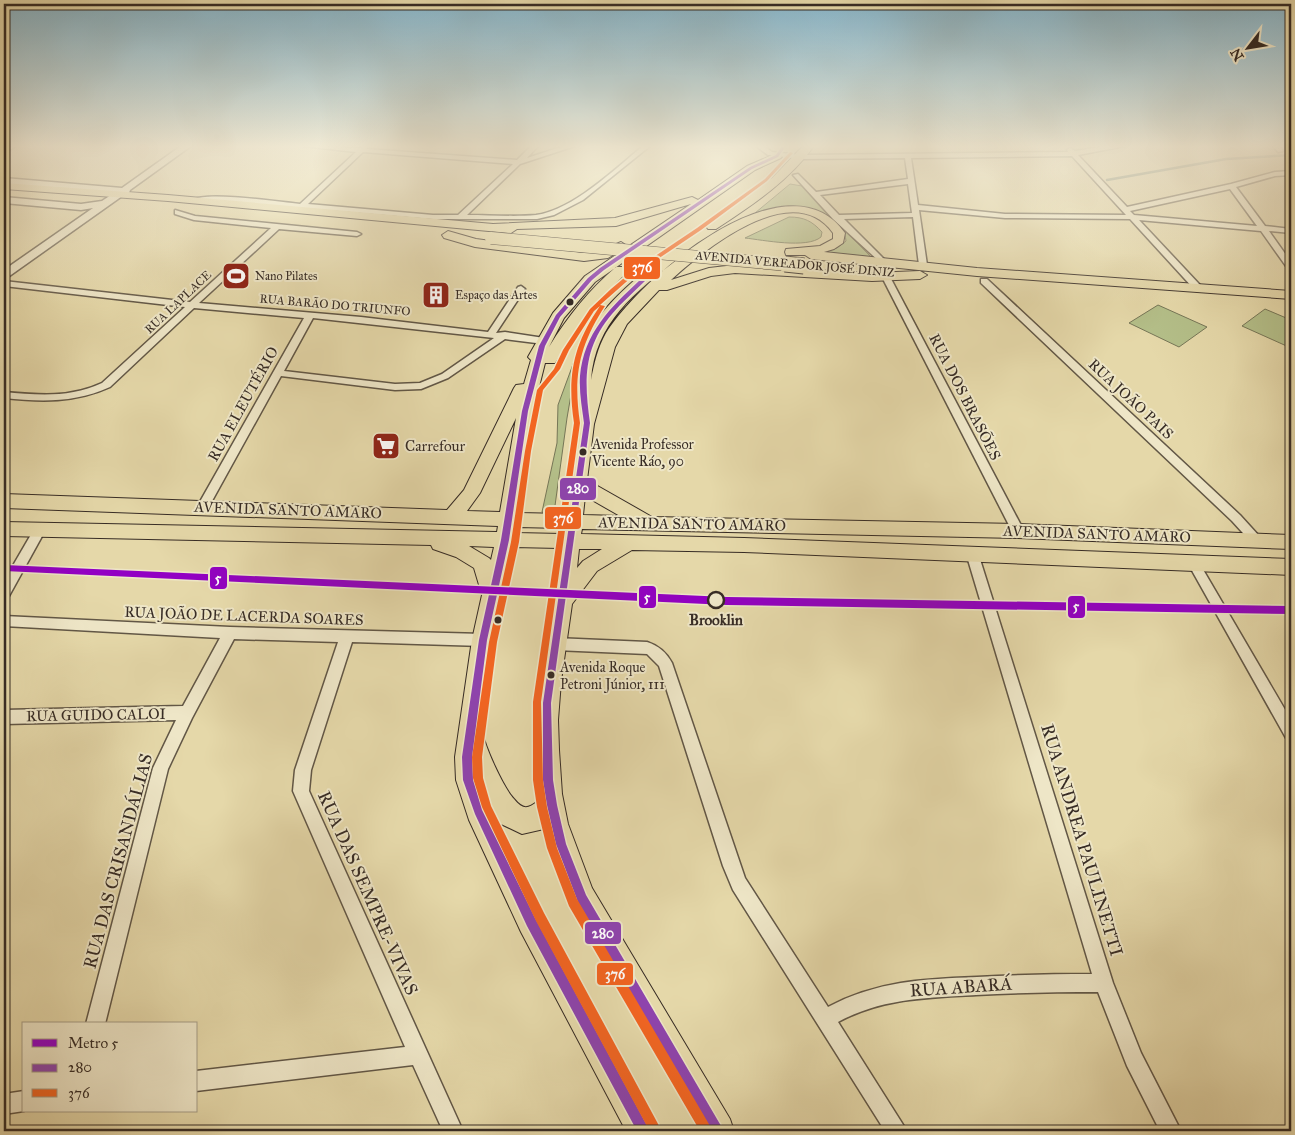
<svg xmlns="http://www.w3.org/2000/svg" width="1295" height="1135" font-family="'IM FELL Great Primer',serif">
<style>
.green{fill:#b4bf89;stroke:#767657}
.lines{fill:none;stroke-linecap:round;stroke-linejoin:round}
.stream{stroke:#718271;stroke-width:2.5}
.minor-casing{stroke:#625746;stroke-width:3}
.tertiary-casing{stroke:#625746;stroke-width:3}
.primary-casing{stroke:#372c25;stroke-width:2}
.minor{fill:#eee6c7;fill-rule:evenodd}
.tertiary{fill:#eee6c7;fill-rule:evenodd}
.primary{fill:#e5d8a9;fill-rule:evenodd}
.primary-bridge-far1-casing{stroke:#372c25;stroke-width:13;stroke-linecap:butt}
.primary-bridge-casing{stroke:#372c25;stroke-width:17;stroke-linecap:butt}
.primary-bridge-far1{stroke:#e5d8a9;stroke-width:12}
.primary-bridge{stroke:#e5d8a9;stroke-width:15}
.bus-1-casing{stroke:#eee6c7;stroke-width:3}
.bus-2-casing{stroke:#eee6c7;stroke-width:3}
.bus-1{fill:#8e44ad;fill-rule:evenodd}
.bus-2{fill:#f26522;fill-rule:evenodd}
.metro-1-casing{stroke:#eee6c7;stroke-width:3}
.metro-1{fill:#9200c3;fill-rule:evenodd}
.bus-dot{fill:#372c25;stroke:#eee6c7;stroke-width:2}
.stop-dot{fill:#eee6c7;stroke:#372c25;stroke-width:2.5}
.labels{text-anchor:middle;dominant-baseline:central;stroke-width:4;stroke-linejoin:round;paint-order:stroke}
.far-street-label{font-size:12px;fill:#372c25;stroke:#eee6c7}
.far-poi-label{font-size:12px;fill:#372c25;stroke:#eee6c7;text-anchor:start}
.bus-label{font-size:14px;fill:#372c25;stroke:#eee6c7;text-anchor:start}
.street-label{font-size:15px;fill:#372c25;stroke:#eee6c7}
.poi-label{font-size:15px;fill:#372c25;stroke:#eee6c7;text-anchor:start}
.stop-label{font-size:15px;font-weight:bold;fill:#372c25;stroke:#eee6c7}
.near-street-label{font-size:18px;fill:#372c25;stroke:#eee6c7}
.line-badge{stroke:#eee6c7;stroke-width:2}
.badge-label{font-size:14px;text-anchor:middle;font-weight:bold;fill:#fff}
</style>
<rect width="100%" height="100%" fill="#e5d8a9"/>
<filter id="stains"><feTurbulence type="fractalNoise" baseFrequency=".004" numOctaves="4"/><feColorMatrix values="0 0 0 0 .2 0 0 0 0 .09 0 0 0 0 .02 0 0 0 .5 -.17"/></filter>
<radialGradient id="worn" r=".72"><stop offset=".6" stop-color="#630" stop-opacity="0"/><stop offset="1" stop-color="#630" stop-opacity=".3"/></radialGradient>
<g class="green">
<path d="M790,184L802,186L871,257L824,252L837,248L846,241C845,231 841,225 832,219C808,202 782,205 755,213Z"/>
<path d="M789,217C804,217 812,221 822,232L821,237C807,249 763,240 745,238Z"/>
<path d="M1158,305L1207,327L1179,347L1129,323Z"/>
<path d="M1265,309L1291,320V348L1242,326Z"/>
<path d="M579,348L567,418L554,513L542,512L557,443L558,405Z"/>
</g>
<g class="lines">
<path class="stream" d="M1107,180L1226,159L1291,155"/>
<defs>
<g id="minor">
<path d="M7,146H16L4,153V148Z"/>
<path d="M303,146L360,148L366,146L367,149L517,160L531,146H538L527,158L564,146H575L520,164L467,215C489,215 514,217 536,215C573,210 615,169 643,146H650L583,200L554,215L537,219H433L220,201L197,202L193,200C206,191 281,202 300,204L356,152ZM363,152L513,164L458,215H433L308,204Z"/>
<path d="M756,146H764L772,152L801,155L1068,152L1067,150L1070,148L1075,151L1106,146H1125L1078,155L1127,207L1231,184L1275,172L1291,171V175L1275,176L1236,187L1265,226L1291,229V233L1269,231L1291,262V269H1288L1261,231L1139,220L1200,285L1201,287L1197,290L1194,289L1130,219L1005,218L919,210L927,265L923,267L919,265L913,217L844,219L884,259V263H881L833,219L793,175L798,174L816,192L908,179L905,158L801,159L768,155ZM1072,156L1126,215L1005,214L918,205L911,158ZM908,184L912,213L839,215L820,195ZM1230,189L1257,226L1134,215L1130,211Z"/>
<path d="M1273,146H1280L1283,151L1278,152Z"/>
<path d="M175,210L195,216L357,232L361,234L357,236L279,229L199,303L361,317L488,332L518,287L521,286L525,289L496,333L505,332L544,338L549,341L544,344L505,339L448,378L421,389L395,390L281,376L207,510H199L197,507L304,318L194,308L110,387C75,403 41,402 4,398V392C38,395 70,398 102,383L185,307L4,286V281L190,302L271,228L194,220L175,214ZM313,318L494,338L442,374L420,383L395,384L284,371Z"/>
<path d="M886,274L890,277L1024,531L1022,534H1014L1012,531L882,277Z"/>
<path d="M981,279H987L1240,515L1260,537L1262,540L1260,543H1252L1232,521L981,283Z"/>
<path d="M40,525L46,529L9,596L4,597V581L36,526Z"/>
<path d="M972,548L976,550L978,553L1113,983L1141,1053L1181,1131H1160L1127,1066L1098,992C1057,992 1017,993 976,995C927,998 882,998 838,1022L907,1131H885L733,890L723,866L659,666L647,654L555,650L550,648L548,644L550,640L555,638L647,642C659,646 666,652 672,663L745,878L828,1007C877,981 923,979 977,977C1015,975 1054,974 1092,974L966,553L968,550Z"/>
<path d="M1194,559L1198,561L1291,720V740L1286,738L1190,567L1188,564L1190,561Z"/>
<path d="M4,616L230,627L483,634L488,636L490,640L488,644L483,646L352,642L311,770L309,791L463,1131H443L413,1065L196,1091V1071L405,1047L293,791L295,770L338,642L234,639L192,718L168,769L105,1024H86L153,768L176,720L4,724V710L183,706L220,638L4,626Z"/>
<path d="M24,1091V1111L4,1114V1094Z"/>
</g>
<path id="tertiary" d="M181,146H191L130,190L129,193L125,194L8,277L4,278V270L93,208L81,210L4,203V197L81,204L102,201L114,193L4,184V178L122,188Z"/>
<g id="primary">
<path d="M803,146H814C788,182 752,205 716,229H708L706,226L708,223L772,178Z"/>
<path d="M777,153L782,156L781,158L755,170L595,282L564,318L549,347C568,316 589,290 616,267H626L628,270L626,273L586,314L555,363H545L533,411L519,513L565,514L579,419L577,416C570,345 593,315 645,271C654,264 666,250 678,253L679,256L678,259C635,292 595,323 591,380C594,364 598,347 606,333C640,278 788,151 845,233L843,243L834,249L824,252L977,268L1291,291V299L977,276L811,259L805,255H786L785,252L786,249L820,246L833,239V233C793,177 705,249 671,280L709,268L735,265L872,273L920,271L927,275L920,279L872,281L735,273L711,276L667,290H659L627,324L615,347L594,424L587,480L652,517L1018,524L1291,535V549L1018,538L582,529L581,534L744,538L1291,559V575L744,552L632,550L597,571L572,604L561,681L558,720L559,750L562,794L568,824L592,888L730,1119L734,1131H700L572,908L544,829L522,834L501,824L493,813L541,912L660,1131H626L521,932L469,820L456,780L455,757L472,640L482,595L474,568L456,557L433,549L431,545L4,536V522L497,532L498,526L4,508V494L447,510L464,490L514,388L516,385L524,384L531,360L528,357L553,313L585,276L691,204L616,226L517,229L511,233L168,201L4,189V183L168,195L493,224L615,218L692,197L698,200L747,166ZM516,418L500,512L467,511L480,493ZM585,496L620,516L583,515ZM517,527L563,528L562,534L516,533ZM469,546L494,547L491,560L489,558ZM513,547L560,548C548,632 525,716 538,801C528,809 523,810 514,799C503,787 485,747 482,731C481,720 486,704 487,693C493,644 503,596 513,547ZM579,549H602L583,561L577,568Z"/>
<path d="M448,231L476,239L584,253L600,251L621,242L627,246L608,258L584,261L475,247L444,238L442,235Z"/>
</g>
</defs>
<use href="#minor" class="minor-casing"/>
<use href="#tertiary" class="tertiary-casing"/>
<use href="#primary" class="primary-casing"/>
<use href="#minor" class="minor"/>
<use href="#tertiary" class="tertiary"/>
<use href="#primary" class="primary"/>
<defs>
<path id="primary-bridge-far1" d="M491,238L799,266"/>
<path id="primary-bridge" d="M785,264L804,266"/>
</defs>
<use href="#primary-bridge-far1" class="primary-bridge-far1-casing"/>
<use href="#primary-bridge" class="primary-bridge-casing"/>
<use href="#primary-bridge-far1" class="primary-bridge-far1"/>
<use href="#primary-bridge" class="primary-bridge"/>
<defs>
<g id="bus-1">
<path d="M782,146H786L778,157L752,169L604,270L592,280L560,317L545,346L528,411L509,540L487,640L472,757L473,780L482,810L535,918L650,1131H637L527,926L475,814L463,780L462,757L479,640L501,540L522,411L539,346L556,315L588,278L600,268L750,167L776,155Z"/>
<path d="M640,280L645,281C634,292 622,302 612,314C583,348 584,381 590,423L551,703L553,780L557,805L566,844L586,895L724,1131H711L578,902L556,844L547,805L543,780V703L584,423C582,408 579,392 580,376C584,333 610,308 640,280Z"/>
</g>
<path id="bus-2" d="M790,152L793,153L767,181L701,230L634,275L600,305L605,306C579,346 573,376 580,423L541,702L543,780L547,807L557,848L577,899L713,1131H700L569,906L547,848L537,807L533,780V702L574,423C567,376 573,345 600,306L594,311L569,350L560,369L543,390L531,451L519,542L497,642L482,757L483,778L491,806L544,913L657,1122L659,1126L657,1130H649L536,921L482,807L473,778L472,757L489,642L511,542L525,451L537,390L554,369L563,350L590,309L611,289L630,273L697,228L765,179Z"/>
</defs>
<use href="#bus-1" class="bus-1-casing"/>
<use href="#bus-2" class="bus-2-casing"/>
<use href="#bus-1" class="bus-1"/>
<use href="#bus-2" class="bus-2"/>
<defs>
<path id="metro-1" d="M4,565L727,597L1291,606V614L727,605L4,571Z"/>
</defs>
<use href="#metro-1" class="metro-1-casing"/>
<use href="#metro-1" class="metro-1"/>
</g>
<linearGradient id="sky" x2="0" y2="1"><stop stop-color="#87b7cd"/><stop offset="0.48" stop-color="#f3edd8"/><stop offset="1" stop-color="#f3edd8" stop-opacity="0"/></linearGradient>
<rect width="1295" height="305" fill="url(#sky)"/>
<defs>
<symbol id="stadium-square" viewBox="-11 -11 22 22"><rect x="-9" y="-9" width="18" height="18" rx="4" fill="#8f2418" stroke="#eee6c7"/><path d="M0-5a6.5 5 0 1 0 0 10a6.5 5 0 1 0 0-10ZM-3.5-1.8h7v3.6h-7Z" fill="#fff"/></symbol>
<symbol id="building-square" viewBox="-11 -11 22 22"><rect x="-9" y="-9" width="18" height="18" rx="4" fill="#8f2418" stroke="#eee6c7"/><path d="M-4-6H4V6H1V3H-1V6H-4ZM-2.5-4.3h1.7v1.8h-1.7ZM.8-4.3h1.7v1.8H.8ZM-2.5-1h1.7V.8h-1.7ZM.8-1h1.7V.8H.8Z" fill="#fff"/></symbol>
<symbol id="supermarket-square" viewBox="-11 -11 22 22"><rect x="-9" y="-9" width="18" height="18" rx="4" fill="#8f2418" stroke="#eee6c7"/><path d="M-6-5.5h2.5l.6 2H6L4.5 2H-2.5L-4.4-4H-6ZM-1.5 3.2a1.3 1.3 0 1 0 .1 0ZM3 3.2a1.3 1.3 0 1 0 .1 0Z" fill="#fff"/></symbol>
</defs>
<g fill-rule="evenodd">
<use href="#stadium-square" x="220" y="260" width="32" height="32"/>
<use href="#building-square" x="420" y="279" width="32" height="32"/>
<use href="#supermarket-square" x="370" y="430" width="32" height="32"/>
</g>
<g class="bus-dot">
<circle cx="570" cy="302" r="4.5"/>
<circle cx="583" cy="452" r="4.5"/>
<circle cx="498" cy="620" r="4.5"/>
<circle cx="551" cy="675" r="4.5"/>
</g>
<circle class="stop-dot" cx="716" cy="600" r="8"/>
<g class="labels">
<g class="far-street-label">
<text transform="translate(795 264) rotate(5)">AVENIDA VEREADOR JOSÉ DINIZ</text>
<text transform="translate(178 302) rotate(-43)">RUA LAPLACE</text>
<text transform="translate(335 305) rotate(5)">RUA BARÃO DO TRIUNFO</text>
</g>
<g class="far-poi-label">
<text x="255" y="276">Nano Pilates</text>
<text x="455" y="295">Espaço das Artes</text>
</g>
<g class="bus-label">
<text x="592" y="444">Avenida Professor<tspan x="592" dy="17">Vicente Ráo, 90</tspan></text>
<text x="560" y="667">Avenida Roque<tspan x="560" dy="17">Petroni Júnior, 111</tspan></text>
</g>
<g class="street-label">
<text transform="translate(965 397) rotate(63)">RUA DOS BRASÕES</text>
<text transform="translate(1131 399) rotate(43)">RUA JOÃO PAIS</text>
<text transform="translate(243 404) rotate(-61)">RUA ELEUTÉRIO</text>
<text transform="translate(288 510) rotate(2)">AVENIDA SANTO AMARO</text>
<text transform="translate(692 524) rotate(1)">AVENIDA SANTO AMARO</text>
<text transform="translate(1097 534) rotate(2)">AVENIDA SANTO AMARO</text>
<text transform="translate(244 616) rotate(2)">RUA JOÃO DE LACERDA SOARES</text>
<text transform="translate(96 715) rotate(-1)">RUA GUIDO CALOI</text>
</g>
<g class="poi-label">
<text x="405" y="446">Carrefour</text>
</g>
<g class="stop-label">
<text x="716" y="620">Brooklin</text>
</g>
<g class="near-street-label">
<text transform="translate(1082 840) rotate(73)">RUA ANDREA PAULINETTI</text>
<text transform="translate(118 861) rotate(-75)">RUA DAS CRISANDÁLIAS</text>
<text transform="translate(368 893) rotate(66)">RUA DAS SEMPRE-VIVAS</text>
<text transform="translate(961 987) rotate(-4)">RUA ABARÁ</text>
</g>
</g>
<g class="line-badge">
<rect x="623" y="256" width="38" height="24" rx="5" fill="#f26522"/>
<rect x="559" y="477" width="38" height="24" rx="5" fill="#8e44ad"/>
<rect x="544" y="506" width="38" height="24" rx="5" fill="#f26522"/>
<rect x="209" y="566" width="19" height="24" rx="5" fill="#9200c3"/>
<rect x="638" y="585" width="19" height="24" rx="5" fill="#9200c3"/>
<rect x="1067" y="595" width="19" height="24" rx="5" fill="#9200c3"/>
<rect x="584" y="921" width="38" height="24" rx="5" fill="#8e44ad"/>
<rect x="596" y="962" width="38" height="24" rx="5" fill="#f26522"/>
</g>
<g class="badge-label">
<text x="642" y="272">376</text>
<text x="578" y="493">280</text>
<text x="563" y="523">376</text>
<text x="218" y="583">5</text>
<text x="647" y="602">5</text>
<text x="1076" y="611">5</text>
<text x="603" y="938">280</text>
<text x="615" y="979">376</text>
</g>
<rect width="1295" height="1135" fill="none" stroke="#e5d8a9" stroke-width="20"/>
<rect x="5" y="5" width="1285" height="1125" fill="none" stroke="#372c25" stroke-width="2.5"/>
<rect x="10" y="10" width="1275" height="1115" fill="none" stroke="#372c25"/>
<rect x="22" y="1022" width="175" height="90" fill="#eee6c7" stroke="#a59c86"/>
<rect x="32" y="1039" width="25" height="8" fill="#9200c3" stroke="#a59c86"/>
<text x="68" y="1048" font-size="15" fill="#372c25">Metro 5</text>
<rect x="32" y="1064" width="25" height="8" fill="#8e44ad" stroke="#a59c86"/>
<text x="68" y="1072" font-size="15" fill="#372c25">280</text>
<rect x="32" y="1089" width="25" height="8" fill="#f26522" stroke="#a59c86"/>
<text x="68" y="1098" font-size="15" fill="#372c25">376</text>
<g transform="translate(1248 48) rotate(239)" stroke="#eee6c7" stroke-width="4" paint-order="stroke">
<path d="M0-4L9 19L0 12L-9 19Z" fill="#372c25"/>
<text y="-8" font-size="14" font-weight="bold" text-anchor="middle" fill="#372c25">N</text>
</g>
<rect width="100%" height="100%" filter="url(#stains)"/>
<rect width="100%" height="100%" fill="url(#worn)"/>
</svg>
